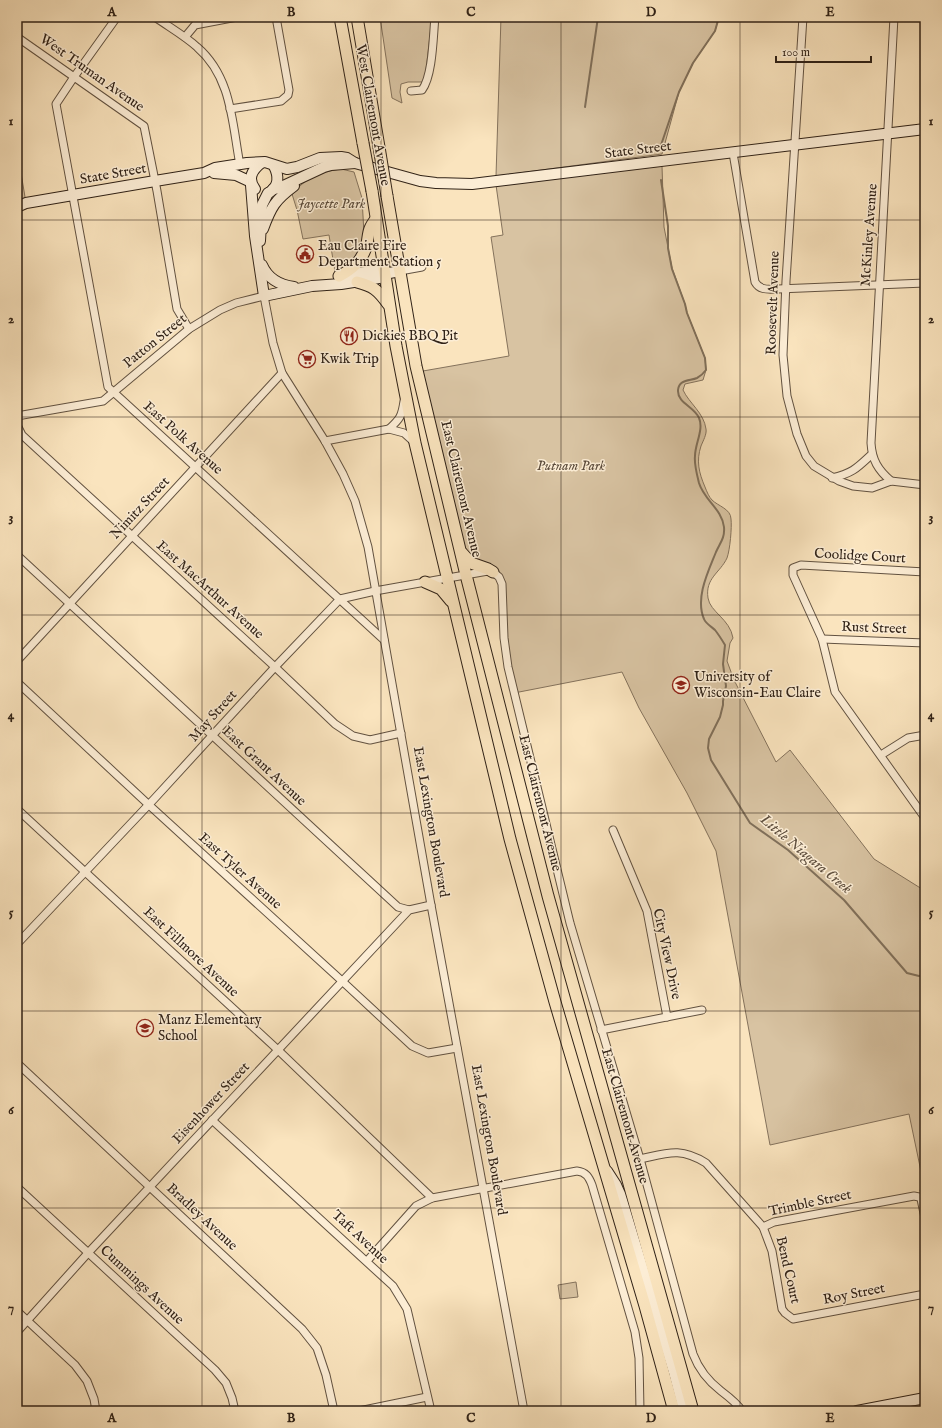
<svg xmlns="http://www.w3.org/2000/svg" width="942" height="1428" font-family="'IM FELL English',serif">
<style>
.green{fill:#d8c3a2;stroke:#84725c}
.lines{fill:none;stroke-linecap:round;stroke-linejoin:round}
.stream{stroke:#806f59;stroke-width:2}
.street-casing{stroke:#625241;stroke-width:9}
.secondary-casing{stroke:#302217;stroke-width:12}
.primary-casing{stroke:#302217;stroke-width:13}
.street{stroke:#fcedd5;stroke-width:7}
.secondary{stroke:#fcedd5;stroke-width:10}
.primary{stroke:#fae4be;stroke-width:11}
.primary-bridge-casing{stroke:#302217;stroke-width:13;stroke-linecap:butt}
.primary-bridge{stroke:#fae4be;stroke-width:11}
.grid{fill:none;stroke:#302217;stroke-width:1;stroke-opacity:0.55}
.labels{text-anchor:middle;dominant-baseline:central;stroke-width:3;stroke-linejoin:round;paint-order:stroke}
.street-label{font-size:14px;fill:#302217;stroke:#fcedd5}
.park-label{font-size:14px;font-style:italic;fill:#5a4a3a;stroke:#fcedd5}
.poi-label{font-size:14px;fill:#302217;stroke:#fcedd5;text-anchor:start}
.water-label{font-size:15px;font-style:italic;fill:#5f4f3e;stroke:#fcedd5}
.neatline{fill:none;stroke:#302217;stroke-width:1.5}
.grid-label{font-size:13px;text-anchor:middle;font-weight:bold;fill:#302217}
</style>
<rect width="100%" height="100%" fill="#fae4be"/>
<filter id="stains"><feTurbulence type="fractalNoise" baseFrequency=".005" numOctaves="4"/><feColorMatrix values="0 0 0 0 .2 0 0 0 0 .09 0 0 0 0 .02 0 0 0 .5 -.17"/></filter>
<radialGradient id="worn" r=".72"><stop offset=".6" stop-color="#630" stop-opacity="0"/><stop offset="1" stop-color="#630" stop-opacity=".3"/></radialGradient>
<g class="green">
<path d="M380 17H432L425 79 423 82H408L401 84 400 92 402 103 392 98Z"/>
<path d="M501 17H719L715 31 693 63 679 92 662 154 496 176Z"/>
<path d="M17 149 26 203 17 207Z"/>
<path d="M662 166 664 227 672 268 685 304 687 313 705 358 706 370 703 380 685 384 683 390C689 403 704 413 706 429 707 434 703 441 701 446 696 461 699 473 705 487 707 492 709 497 712 500 718 506 731 509 731 519 732 527 730 550 727 558 720 573 705 578 708 598 710 612 730 619 733 638L730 643 727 661 734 680 776 762 790 750 874 859 922 889 925 893V1196L920 1191 923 1181 909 1114 770 1145 716 851 687 793 639 708 622 672 514 693 501 580 460 551 423 371 509 356 491 237 503 235 496 185Z"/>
<path d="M341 169 354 172 362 198 364 234 363 247 347 267 335 272 329 235 303 239 297 210 292 194C296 191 298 188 301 185 312 175 327 171 341 169Z"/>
<path d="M576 1282 578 1297 560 1299 558 1285Z"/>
</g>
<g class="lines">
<g class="stream">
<path d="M585 107 598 17"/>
<path d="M659 151 679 92 693 63 715 31 719 17"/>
<path d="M661 180 668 226V248L672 269 685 304 687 313 705 358 706 370C703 374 701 376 697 378 690 381 679 379 678 390 677 403 695 407 699 418 704 429 695 444 695 456 694 464 697 475 699 483 704 500 722 509 724 527 725 538 720 543 716 552 708 572 695 598 704 619 706 624 712 627 715 630 719 635 722 640 725 645L723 664 726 686 723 701V705L720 717 709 739 708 748 711 760 750 823 788 850 844 900 907 973 919 976 925 975"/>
</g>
<g class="street-casing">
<g id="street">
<path d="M117 17 74 77 56 104 108 387 384 640"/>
<path d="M155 17C169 27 185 36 197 47 232 77 232 123 240 165"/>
<path d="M803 17 786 281 783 355 787 396 797 434 806 456 814 466 839 481 853 486 872 488 891 481 925 485"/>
<path d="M17 37 144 126 157 191 177 309 189 329"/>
<path d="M185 37 195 25 237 17"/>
<path d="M411 91 422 90C433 75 433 36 435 17"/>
<path d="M230 109 281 101 288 95 289 90 276 17"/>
<path d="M733 153 755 282C760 291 769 289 778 289L925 283"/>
<path d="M400 271 422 267"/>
<path d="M17 416 103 401 189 329 220 310 236 303 264 296 273 343 282 373 325 441 343 474 355 501 368 547 431 905 524 1411"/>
<path d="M17 425 22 435 275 667 335 724 353 736 370 740 401 733"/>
<path d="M389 429C400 419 402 416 404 401"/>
<path d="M325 441 389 429 404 433 415 443"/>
<path d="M832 478C853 473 857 468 872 454"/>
<path d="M891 481C878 470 872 460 871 443L894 17"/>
<path d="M17 555 398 907 409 910"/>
<path d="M925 572 801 565 793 568V575L822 639 835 692 925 818"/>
<path d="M822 639 925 643"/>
<path d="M17 661 282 373"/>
<path d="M17 682 149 805 342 981 412 1046 428 1053 457 1048"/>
<path d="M881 755 908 738 925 735"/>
<path d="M17 809 278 1050 432 1198"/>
<path d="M613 830 647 911 667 1017"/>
<path d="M17 944 155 798 275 667 340 599 375 591 448 578 488 571 493 572 499 577 502 584 504 638 508 667 570 923 640 1159 693 1354C699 1370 708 1381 721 1391 729 1397 737 1403 742 1411"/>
<path d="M601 1030 702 1010"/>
<path d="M17 1063 302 1329 317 1348 326 1375 334 1411"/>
<path d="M212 1120 393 1286 407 1309 431 1411"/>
<path d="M640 1159C668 1153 680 1147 706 1163L763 1227 774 1222 914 1196 919 1197 921 1199 925 1218"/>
<path d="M17 1187 215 1370 226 1383 232 1398 235 1411"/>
<path d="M763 1227 772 1251 782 1309 785 1313 793 1319 925 1294"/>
<path d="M367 1261 416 1206 432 1198 577 1171C586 1172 589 1177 592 1185L635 1332 639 1358 640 1411"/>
<path d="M17 1311 75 1365 87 1381 94 1399 96 1411"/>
<path d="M17 1332 88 1253 409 910 431 905"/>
<path d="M359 1411 427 1397"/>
</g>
</g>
<g class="secondary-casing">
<g id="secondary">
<path d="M214 173 236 175 251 182"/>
<path d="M251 185 255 236 264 296 312 286 341 284 379 278 384 274 400 271"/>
<path d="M255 189C247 179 252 170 261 163"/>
<path d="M273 189 279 188 324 167 331 165 355 163"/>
<path d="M270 192C279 186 279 176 274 166"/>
<path d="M17 207 26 203 155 181 204 173 215 168 247 163 265 162 287 169 297 167 320 158 341 157 347 158 355 163 420 181 436 183 472 184 925 129"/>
<path d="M263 229C271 207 275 200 294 186"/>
<path d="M260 241 262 205 268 193"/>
<path d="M262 265C268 279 279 285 294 287"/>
<path d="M340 276 378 270 384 274"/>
<path d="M607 1171 616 1185 620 1194 674 1372 684 1411"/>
<path d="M857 1411 925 1398"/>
</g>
</g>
<g class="primary-casing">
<g id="primary">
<path d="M340 17 363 143"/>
<path d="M357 17 379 147"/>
<path d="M372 191 396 346 415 443 510 839 555 1002 645 1306 674 1411"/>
<path d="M387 196 416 366 466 575 548 896 693 1411"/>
<path d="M339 276C353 269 363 260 367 244 369 232 368 229 376 219"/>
<path d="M357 282C373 286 378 290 388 304"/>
<path d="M462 553 471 563 488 569 493 572"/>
<path d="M425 582 441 589 451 601"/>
</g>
</g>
<use href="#street" class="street"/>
<use href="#secondary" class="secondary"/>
<use href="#primary" class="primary"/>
<g class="primary-bridge-casing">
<g id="primary-bridge">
<path d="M363 143 372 191"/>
<path d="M379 147 387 196"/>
</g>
</g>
<use href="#primary-bridge" class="primary-bridge"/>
</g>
<path class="grid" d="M202 17V1411M381 17V1411M561 17V1411M740 17V1411M17 220H925M17 417H925M17 615H925M17 813H925M17 1011H925M17 1208H925"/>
<defs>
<g id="civic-ring" transform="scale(0.9)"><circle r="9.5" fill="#fcedd5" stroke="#8f2418" stroke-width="1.5"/><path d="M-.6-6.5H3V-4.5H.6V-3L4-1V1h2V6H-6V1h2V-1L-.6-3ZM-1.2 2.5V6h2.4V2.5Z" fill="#8f2418"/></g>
<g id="restaurant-ring" transform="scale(0.9)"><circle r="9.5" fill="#fcedd5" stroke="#8f2418" stroke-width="1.5"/><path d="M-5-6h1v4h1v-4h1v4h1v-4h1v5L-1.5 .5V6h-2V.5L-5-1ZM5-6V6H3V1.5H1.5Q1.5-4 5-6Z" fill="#8f2418"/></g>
<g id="supermarket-ring" transform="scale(0.9)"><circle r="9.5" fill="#fcedd5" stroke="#8f2418" stroke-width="1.5"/><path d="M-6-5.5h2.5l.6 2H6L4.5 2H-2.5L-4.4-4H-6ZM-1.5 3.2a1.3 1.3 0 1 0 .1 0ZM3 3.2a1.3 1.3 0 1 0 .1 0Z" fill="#8f2418"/></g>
<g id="university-ring" transform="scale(0.9)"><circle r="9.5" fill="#fcedd5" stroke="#8f2418" stroke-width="1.5"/><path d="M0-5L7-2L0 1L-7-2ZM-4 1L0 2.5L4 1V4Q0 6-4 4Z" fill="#8f2418"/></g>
<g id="school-ring" transform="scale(0.9)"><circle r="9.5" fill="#fcedd5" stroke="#8f2418" stroke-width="1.5"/><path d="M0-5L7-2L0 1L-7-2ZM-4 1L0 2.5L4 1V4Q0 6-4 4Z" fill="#8f2418"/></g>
</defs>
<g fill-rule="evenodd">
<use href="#civic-ring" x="305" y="254"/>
<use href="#restaurant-ring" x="349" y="336"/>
<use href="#supermarket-ring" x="307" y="359"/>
<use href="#university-ring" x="681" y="685"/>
<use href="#school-ring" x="145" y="1028"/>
</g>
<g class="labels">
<g class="street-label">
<text transform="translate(92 73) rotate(35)">West Truman Avenue</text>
<text transform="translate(373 115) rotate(80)">West Clairemont Avenue</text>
<text transform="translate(638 150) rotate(-7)">State Street</text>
<text transform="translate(113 174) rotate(-10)">State Street</text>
<text transform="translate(869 235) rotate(-86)">McKinley Avenue</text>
<text transform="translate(773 303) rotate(-88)">Roosevelt Avenue</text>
<text transform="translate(155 341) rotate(-39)">Patton Street</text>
<text transform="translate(183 438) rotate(42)">East Polk Avenue</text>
<text transform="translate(461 489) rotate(77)">East Clairemont Avenue</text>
<text transform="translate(140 508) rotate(-47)">Nimitz Street</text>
<text transform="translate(860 556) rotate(3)">Coolidge Court</text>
<text transform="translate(210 590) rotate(42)">East MacArthur Avenue</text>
<text transform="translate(874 628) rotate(2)">Rust Street</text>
<text transform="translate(213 716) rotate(-48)">May Street</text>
<text transform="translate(264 766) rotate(43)">East Grant Avenue</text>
<text transform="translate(540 803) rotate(76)">East Clairemont Avenue</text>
<text transform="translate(431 822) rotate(80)">East Lexington Boulevard</text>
<text transform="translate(240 871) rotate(42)">East Tyler Avenue</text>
<text transform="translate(191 952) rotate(43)">East Fillmore Avenue</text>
<text transform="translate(667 954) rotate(78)">City View Drive</text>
<text transform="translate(211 1103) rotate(-47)">Eisenhower Street</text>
<text transform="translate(625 1116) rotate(74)">East Clairemont Avenue</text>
<text transform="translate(489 1140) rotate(80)">East Lexington Boulevard</text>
<text transform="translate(810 1203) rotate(-12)">Trimble Street</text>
<text transform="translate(202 1217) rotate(43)">Bradley Avenue</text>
<text transform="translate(360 1237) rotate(43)">Taft Avenue</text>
<text transform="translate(788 1270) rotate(77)">Bend Court</text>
<text transform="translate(142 1285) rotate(43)">Cummings Avenue</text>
<text transform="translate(854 1294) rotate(-11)">Roy Street</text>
</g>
<g class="park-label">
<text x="331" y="204">Jaycette Park</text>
<text x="571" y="466">Putnam Park</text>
</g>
<g class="poi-label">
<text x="318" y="246">Eau Claire Fire<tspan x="318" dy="16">Department Station 5</tspan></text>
<text x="362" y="336">Dickies BBQ Pit</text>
<text x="320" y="359">Kwik Trip</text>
<text x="694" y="677">University of<tspan x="694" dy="16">Wisconsin-Eau Claire</tspan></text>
<text x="158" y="1020">Manz Elementary<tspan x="158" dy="16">School</tspan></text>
</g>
<g class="water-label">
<text transform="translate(806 854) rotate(40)">Little Niagara Creek</text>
</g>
</g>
<rect width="942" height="1428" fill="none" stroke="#fae4be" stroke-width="44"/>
<path d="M776 56v6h95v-6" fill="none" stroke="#302217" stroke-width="2"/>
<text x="782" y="56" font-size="12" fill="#302217" stroke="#fcedd5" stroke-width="3" paint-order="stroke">100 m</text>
<rect x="22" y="22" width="898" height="1384" class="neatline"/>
<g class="grid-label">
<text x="112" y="16">A</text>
<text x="291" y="16">B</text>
<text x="471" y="16">C</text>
<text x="651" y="16">D</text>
<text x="830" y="16">E</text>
<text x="11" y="125">1</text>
<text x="931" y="125">1</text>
<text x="11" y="323">2</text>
<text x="931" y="323">2</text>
<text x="11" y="521">3</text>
<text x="931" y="521">3</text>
<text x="11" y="719">4</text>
<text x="931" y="719">4</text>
<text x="11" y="916">5</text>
<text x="931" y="916">5</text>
<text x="11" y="1114">6</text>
<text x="931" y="1114">6</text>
<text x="11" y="1312">7</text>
<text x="931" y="1312">7</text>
<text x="112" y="1422">A</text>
<text x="291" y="1422">B</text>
<text x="471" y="1422">C</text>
<text x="651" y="1422">D</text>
<text x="830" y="1422">E</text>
</g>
<rect width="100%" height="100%" filter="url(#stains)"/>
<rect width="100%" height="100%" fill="url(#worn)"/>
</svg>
